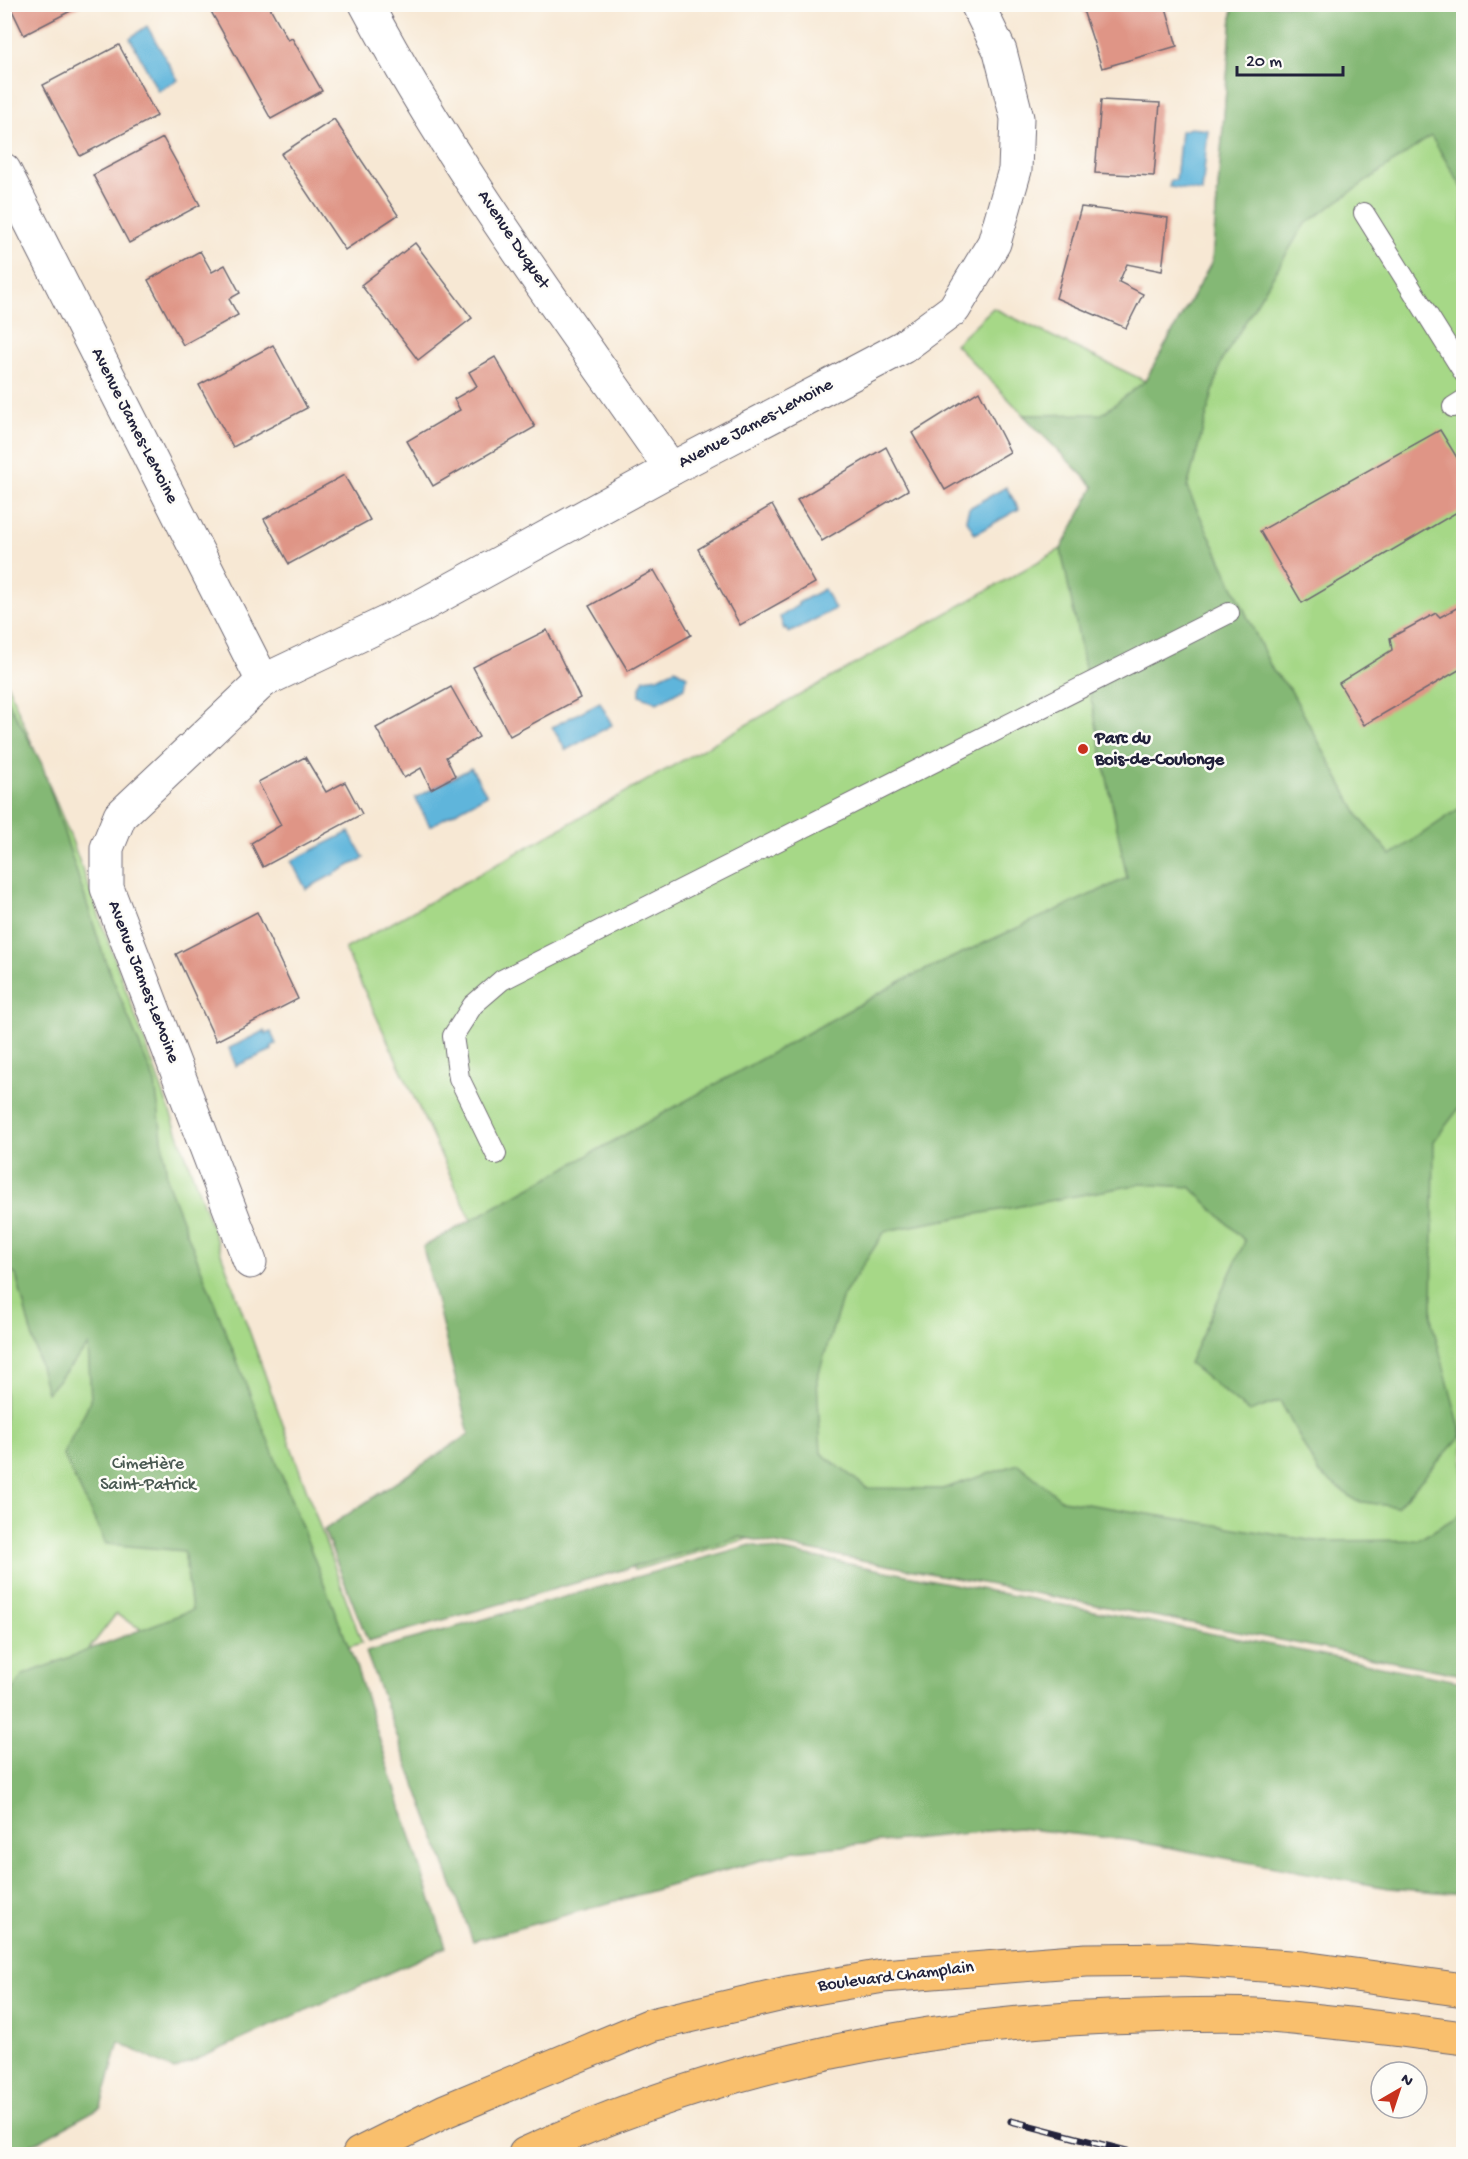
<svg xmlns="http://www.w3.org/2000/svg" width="1468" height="2159" font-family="'Gochi Hand',sans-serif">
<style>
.green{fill:#a6d887;stroke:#647d61;stroke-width:1.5}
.forest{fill:#84b874;stroke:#536d58;stroke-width:1.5}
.water{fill:#5fb5db;stroke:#406c8b;stroke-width:1.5}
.building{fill:#df9586}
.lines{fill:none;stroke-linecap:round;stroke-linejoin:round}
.service-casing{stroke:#6d6771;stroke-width:22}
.minor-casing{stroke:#6d6771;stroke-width:35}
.primary-casing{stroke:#6d6771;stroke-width:35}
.service{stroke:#fff;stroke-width:20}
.minor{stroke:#fff;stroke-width:33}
.primary{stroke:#f9bf6d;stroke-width:33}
.rail-casing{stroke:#22223b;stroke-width:7}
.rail{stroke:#fdfcf7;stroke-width:4.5;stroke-dasharray:14;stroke-linecap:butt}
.poi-dot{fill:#c8321e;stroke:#fdfcf7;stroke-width:2}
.labels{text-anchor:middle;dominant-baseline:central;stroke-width:5;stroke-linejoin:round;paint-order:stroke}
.street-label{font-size:18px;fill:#22223b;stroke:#fdfcf7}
.poi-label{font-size:18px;font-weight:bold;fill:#22223b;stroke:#fdfcf7;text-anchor:start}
.park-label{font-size:18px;fill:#4a5952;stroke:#fdfcf7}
</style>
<rect width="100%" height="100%" fill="#fdfcf7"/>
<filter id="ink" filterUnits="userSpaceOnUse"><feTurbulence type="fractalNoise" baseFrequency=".0167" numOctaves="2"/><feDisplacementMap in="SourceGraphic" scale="12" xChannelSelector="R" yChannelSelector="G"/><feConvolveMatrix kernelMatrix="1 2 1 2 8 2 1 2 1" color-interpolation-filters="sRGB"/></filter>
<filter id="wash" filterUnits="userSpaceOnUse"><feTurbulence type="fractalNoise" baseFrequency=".008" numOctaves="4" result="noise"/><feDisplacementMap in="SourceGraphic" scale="24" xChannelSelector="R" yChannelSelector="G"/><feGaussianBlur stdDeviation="1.35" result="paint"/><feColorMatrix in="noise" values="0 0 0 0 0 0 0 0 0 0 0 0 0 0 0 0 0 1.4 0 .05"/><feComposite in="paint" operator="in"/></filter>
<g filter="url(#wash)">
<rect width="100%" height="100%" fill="#f7e8d4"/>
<g class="green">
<path d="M1233 5H1463V1673L754 1537 634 1570 345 949 1061 549 1094 487 955 344 993 308 1145 381 1212 262Z"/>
<path d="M4 676 71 838 362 1643 229 1682 116 1614 5 1758Z"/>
</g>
<g class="forest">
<path d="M1233 5H1463V189L1431 136 1304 225 1221 362 1187 488 1273 671 1290 689 1360 818 1391 855 1463 806V1103L1434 1141 1432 1323 1462 1435 1397 1507 1356 1501 1318 1472 1280 1401 1249 1412 1189 1363 1245 1241 1190 1187 1141 1184 885 1231 843 1296 817 1379 821 1453 867 1488 942 1489 1018 1464 1062 1500 1315 1541 1418 1540 1463 1513V1675L740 1537 368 1641 324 1530 469 1434 423 1247 903 980 1127 878 1061 549 1094 487 1023 415 1102 414 1145 381 1212 262Z"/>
<path d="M5 696 42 764 105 960 155 1083 168 1184 355 1663 446 1947 174 2070 119 2042 101 2107 15 2154H4L5 1700 23 1675 192 1610 184 1551 106 1544 63 1454 91 1400 88 1346 47 1393 16 1275 5 1267Z"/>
<path d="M751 1545 1463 1682V1894L1388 1888 1128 1840 1018 1828 794 1851 473 1941 366 1652Z"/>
</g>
<g class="water">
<path d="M147 26 178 80 158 91 130 38Z"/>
<path d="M1191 128 1208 130 1202 192 1169 187 1171 180H1176L1181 131Z"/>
<path d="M1006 487 1019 509 975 534 966 519 969 508Z"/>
<path d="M824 589 835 609 789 633 786 628 784 629 780 617 798 605V603Z"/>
<path d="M675 669 687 676 684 688 657 703 640 695V687L644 679 658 677Z"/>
<path d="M600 702 612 725 566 750 552 727Z"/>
<path d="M471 768 487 795 430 826 415 798Z"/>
<path d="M349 832 364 858 306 889 291 861Z"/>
<path d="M264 1031 266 1034 271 1032 276 1044 271 1047 272 1050 236 1066 229 1048Z"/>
</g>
<g id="blocks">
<g class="building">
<path d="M9 4H84L24 35Z"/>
<path d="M212 4H268L288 40 292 38 322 91 271 119 208 6Z"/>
<path d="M1081 4H1165L1177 46 1102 68Z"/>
<path d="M119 45 157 116 80 156 43 85Z"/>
<path d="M1101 100 1160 103 1154 176 1095 173Z"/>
<path d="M334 119 398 215 345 250 281 154Z"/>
<path d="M163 138 200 205 129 243 93 175Z"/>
<path d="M1081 207 1168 218 1162 271 1127 264 1119 282 1143 294 1126 328 1056 298Z"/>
<path d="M415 243 472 318 418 360 361 285Z"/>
<path d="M200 251 212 272 225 265 240 293 229 299 238 315 183 345 148 280Z"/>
<path d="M273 345 307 408 233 447 199 385Z"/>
<path d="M495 357 535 427 433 486 407 441 460 410 454 399 477 386 469 372Z"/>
<path d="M979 391 1010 452 945 490 912 433Z"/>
<path d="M1440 430 1464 469V508L1302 603 1260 531Z"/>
<path d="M886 447 908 490 822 541 797 500Z"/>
<path d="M344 475 370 520 289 564 264 519Z"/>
<path d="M772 505 815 583 740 625 698 549Z"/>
<path d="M654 570 691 635 628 671 589 606Z"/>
<path d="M1464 604V667L1364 725 1339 683 1392 650 1390 638 1436 613 1440 617Z"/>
<path d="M547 630 580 698 510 736 473 667Z"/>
<path d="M451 687 479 737 446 757 455 776 431 789 421 768 404 778 376 728Z"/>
<path d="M305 757 326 792 345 782 362 814 263 867 251 843 281 825 258 782Z"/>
<path d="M257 912 298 999 216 1041 176 954Z"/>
</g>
</g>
</g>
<g filter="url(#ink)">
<use href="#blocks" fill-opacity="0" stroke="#6d6771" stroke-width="1.5"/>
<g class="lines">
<g class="service-casing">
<g id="service">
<path d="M1364 213 1464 373"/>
<path d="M1453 407 1464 400"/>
<path d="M496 1154 459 1078 453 1036 473 1005 502 980 1229 613"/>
</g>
</g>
<g class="minor-casing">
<g id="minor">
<path d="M366 4C453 168 565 317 671 469"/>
<path d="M4 170 263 681"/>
<path d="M250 1262 107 888V848L120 816 263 681 421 606 671 469 835 383 903 347 954 309 994 243 1015 170 1017 118 1000 51 977 4"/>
</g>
</g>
<g class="primary-casing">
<g id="primary">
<path d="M359 2154 445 2111 651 2025 787 1993 883 1976 1086 1960 1182 1959 1303 1968 1464 1990"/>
<path d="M525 2154C718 2065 930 2020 1142 2016 1180 2015 1219 2013 1257 2015 1326 2020 1395 2029 1464 2038"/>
</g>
</g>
<use href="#service" class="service"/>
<use href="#minor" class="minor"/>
<use href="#primary" class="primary"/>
<g class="rail-casing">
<path id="rail" d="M1011 2121 1138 2154"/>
</g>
<use href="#rail" class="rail"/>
</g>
</g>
<circle class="poi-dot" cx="1083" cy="749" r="6"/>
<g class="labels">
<g class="street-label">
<text transform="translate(513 240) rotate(56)">Avenue Duquet</text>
<text transform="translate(756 424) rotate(-28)">Avenue James-LeMoine</text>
<text transform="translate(134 426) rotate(63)">Avenue James-LeMoine</text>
<text transform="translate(143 982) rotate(69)">Avenue James-LeMoine</text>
<text transform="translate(896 1977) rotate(-7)">Boulevard Champlain</text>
</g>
<g class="poi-label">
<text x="1095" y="739">Parc du<tspan x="1095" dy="21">Bois-de-Coulonge</tspan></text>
</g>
<g class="park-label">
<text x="148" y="1464">Cimetière<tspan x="148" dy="21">Saint-Patrick</tspan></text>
</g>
</g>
<rect width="1468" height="2159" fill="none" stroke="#fdfcf7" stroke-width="24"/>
<g transform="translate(1399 2090) rotate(39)"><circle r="28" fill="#fdfcf7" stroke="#a5a5ac" stroke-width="1.5"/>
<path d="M0-4.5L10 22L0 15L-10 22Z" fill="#c8321e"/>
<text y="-9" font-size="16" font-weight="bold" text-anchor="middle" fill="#22223b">N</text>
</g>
<path d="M1237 66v9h106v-9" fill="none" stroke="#22223b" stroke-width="3"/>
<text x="1246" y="66" font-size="18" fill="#22223b" stroke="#fdfcf7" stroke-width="4.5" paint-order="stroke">20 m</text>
</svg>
